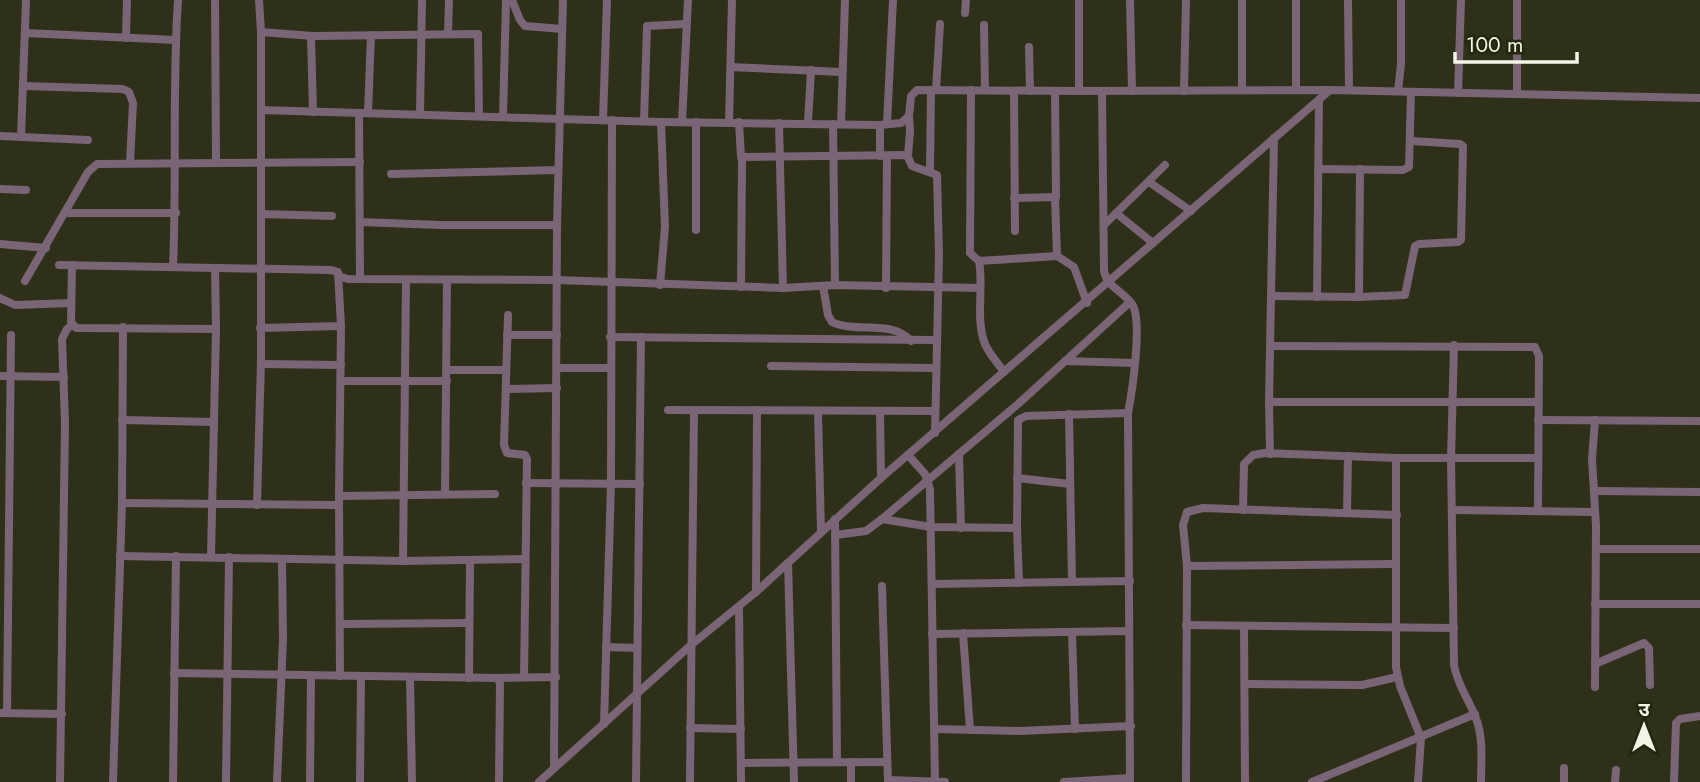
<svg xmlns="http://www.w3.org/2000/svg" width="1700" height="782" font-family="Jost,'Noto Sans Devanagari',sans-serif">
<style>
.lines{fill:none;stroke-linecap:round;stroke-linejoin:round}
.minor{stroke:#796576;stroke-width:8}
</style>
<rect width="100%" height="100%" fill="#2e301a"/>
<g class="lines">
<g class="minor">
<path d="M215 0 216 161"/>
<path d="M512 0 520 20 525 26 562 29"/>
<path d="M1130 0 1132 91"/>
<path d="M1242 0V90"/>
<path d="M1348 0 1349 90"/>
<path d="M1517 0V94"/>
<path d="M965 13 966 0"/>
<path d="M984 25 985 90"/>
<path d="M261 32 313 36 478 34 479 116"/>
<path d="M26 33 176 40"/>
<path d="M448 34 449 0"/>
<path d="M311 36 313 112"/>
<path d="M126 38 127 0"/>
<path d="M1029 47 1030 91"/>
<path d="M731 67 842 72"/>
<path d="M23 86 123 89 129 92 133 103 130 162"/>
<path d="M936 90 940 24"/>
<path d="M971 90 970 253 979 261C984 287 975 319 985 344 989 354 998 363 1004 372"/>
<path d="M1296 90V0"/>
<path d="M1014 91 1015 231"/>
<path d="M1077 91 1330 90 1700 98"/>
<path d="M1102 91 1104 271C1107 287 1123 291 1132 304 1143 320 1132 393 1128 413L1130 782"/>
<path d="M1184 91 1186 0"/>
<path d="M1398 91 1401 64V0"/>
<path d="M1458 93 1461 0"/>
<path d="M261 110 661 122 880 125 901 123 909 116 911 96 917 90 1077 91 1079 87V0"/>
<path d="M359 113 360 279"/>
<path d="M368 113 371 35"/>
<path d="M420 114 422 0"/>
<path d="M503 117 506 0"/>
<path d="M603 120 607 0"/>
<path d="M644 121 647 26 686 24"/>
<path d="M682 122 688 0"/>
<path d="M729 122 732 0"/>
<path d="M739 122 741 157"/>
<path d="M779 123 783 288"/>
<path d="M808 123 811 70"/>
<path d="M833 124 835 285"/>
<path d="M841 124 845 0"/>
<path d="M887 124 893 0"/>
<path d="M0 136 88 140"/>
<path d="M21 137 26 0"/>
<path d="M880 156V125"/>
<path d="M908 156 910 131 909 116"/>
<path d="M1318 169 1403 170 1409 167 1411 92"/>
<path d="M930 171 931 90"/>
<path d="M391 174 558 170"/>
<path d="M1149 182 1191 211"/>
<path d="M0 189 26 190"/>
<path d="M1055 197 1057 256 1074 267 1087 303"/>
<path d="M1014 198 1056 197 1055 91"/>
<path d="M65 213H176"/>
<path d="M1116 213 1153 243"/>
<path d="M261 214 332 216"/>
<path d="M360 222 440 225H557"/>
<path d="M1104 225 1165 165"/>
<path d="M696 230V122"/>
<path d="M0 244 46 248"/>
<path d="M979 261 1057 256"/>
<path d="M59 265 330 270 335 271 341 277 348 279 557 280 783 288 835 285 979 288"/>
<path d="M72 265 71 322 76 328 216 329"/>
<path d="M173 266C177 177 172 88 178 0"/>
<path d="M338 272 341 326 339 496 340 676"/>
<path d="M25 281 88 172 97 164 360 162"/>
<path d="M660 285 665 227 661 122"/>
<path d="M823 286 828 315 832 322C857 334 892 319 911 341"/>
<path d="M741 287 742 157 907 155 912 166 937 175 939 255 935 433"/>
<path d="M886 288 887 156"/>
<path d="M1271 296 1359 297 1405 295 1415 246 1419 244 1458 242 1461 240 1463 146 1460 144 1412 141"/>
<path d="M1317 297 1319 100"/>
<path d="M1359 297 1360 169"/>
<path d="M0 298 15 305 71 303"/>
<path d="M508 315 504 445 507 453 525 455 527 459 524 677"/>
<path d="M260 328 341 326"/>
<path d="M507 335H557"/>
<path d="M610 337 935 340"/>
<path d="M1454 345 1451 459 1454 665C1457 684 1468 698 1475 716 1484 737 1481 760 1481 782"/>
<path d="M1271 346 1535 347 1539 356 1538 510"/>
<path d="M1065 361 1135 363"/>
<path d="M261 364 341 365"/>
<path d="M771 366 935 368"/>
<path d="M557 368H610"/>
<path d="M447 370H506"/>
<path d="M0 376 64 377"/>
<path d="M341 381H447"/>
<path d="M506 389 557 388"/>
<path d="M1269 402H1538"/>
<path d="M668 410 935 411"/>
<path d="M880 411 881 478"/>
<path d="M818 412 821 531"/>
<path d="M1069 414 1072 582"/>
<path d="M122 420 214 422"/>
<path d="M1538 420 1700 421"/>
<path d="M1595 420 1592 459 1596 526 1595 687"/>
<path d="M959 454 961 528"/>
<path d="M1270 454 1269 402 1274 138"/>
<path d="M908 455 925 474 930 489 935 782"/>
<path d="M1396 458V667L1400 686 1421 738 1418 782"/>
<path d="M1017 478 1070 484"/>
<path d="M526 483 640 484"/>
<path d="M1594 491 1700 492"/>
<path d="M445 493 447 280"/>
<path d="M339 496 495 494"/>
<path d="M122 503 339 505"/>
<path d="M257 505 261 360V32L259 0"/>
<path d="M1243 510 1244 464 1253 455 1265 453 1396 458H1538"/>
<path d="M1452 510 1595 512"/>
<path d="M1347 513 1348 456"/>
<path d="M835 519 837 762"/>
<path d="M882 519 931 527 1017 528"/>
<path d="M835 535 866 531 882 519 1018 404 1130 302"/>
<path d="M1596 549H1700"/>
<path d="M120 556 403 561 525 559"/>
<path d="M211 557 216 329 215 268"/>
<path d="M403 561 406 280"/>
<path d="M788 563 794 782"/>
<path d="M1187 566 1394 564"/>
<path d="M1019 583 1017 528 1018 420 1026 416 1128 413"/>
<path d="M932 584 1130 581"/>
<path d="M882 586 888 782"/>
<path d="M756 592 757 410"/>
<path d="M1595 604H1700"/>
<path d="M739 607 741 782"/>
<path d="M340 624 469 623"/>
<path d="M1186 625 1454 628"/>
<path d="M1244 626 1245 782"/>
<path d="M1072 632 1075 729"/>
<path d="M963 633 970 730"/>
<path d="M932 634 1129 631"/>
<path d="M606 647 637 648"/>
<path d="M1595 664 1644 643 1649 648 1650 685"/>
<path d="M174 673 498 678 500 684 499 782"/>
<path d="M410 678 412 782"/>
<path d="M469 678 470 560"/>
<path d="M498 678 556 677"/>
<path d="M1246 684 1362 685 1397 677"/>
<path d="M7 712 11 335"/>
<path d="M0 713 62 714"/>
<path d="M604 724 611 483 612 120"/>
<path d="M690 728 741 729"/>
<path d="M936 729 1020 731 1131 726"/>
<path d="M851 762V782"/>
<path d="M741 763 887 762"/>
<path d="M554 768 557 225 563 0"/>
<path d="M1564 768V782"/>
<path d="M888 780 945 782"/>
<path d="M60 782 65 422 62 339 67 329 72 325"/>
<path d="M113 782 122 503 123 327"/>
<path d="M173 782 176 556"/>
<path d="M226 782 229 557"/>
<path d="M277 782 283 639 282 559"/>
<path d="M310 782 311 676"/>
<path d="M360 782 361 676"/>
<path d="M539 782 691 645 756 592 881 478 1330 90"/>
<path d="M636 782 641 337"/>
<path d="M690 782 694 410"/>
<path d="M1064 782 1130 778"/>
<path d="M1186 782 1187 566 1183 525 1187 512 1203 508 1397 515"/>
<path d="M1312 782 1475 714"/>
<path d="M1615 782 1616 770"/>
<path d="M1674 782 1676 723 1680 719 1700 716"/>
</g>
</g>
<g transform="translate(1644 726)" stroke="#252610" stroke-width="5" paint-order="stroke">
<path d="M0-5L12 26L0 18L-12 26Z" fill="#f2f4e6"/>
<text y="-10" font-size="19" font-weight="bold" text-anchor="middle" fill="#f2f4e6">उ</text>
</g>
<path d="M1455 52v10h122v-10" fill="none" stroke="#f2f4e6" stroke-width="3.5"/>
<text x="1466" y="52" font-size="21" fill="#f2f4e6" stroke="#252610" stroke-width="5" paint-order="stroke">100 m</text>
</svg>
